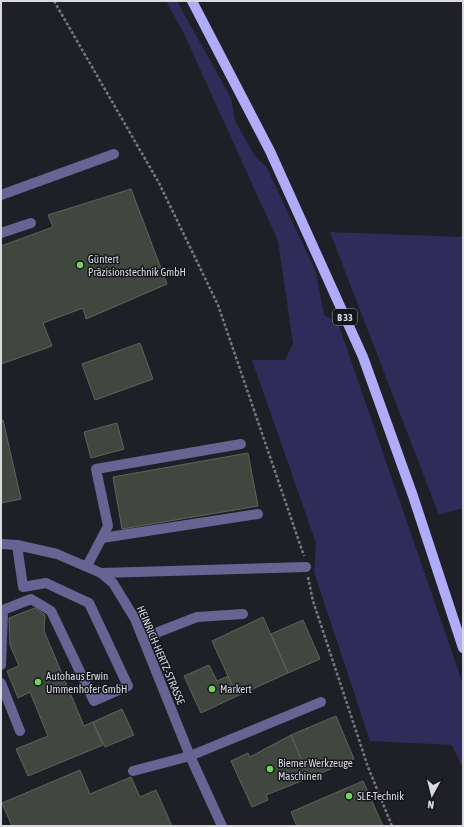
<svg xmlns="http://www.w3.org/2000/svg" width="464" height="827" font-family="'Asap Condensed',sans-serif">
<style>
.green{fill:#302b58}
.building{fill:#40473f;stroke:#5e655c}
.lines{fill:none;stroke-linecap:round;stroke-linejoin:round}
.path{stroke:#77777e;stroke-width:2.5;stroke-dasharray:3 2;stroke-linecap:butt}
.minor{stroke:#676493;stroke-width:10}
.major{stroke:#b1acf9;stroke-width:10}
.poi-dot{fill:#74d25c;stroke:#16161e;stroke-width:1.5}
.labels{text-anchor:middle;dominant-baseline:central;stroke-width:3;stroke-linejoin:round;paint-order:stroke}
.shield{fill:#16161e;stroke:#9e9ea4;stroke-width:1}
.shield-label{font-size:10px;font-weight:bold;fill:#d9d9de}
.poi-label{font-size:11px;fill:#d9d9de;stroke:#16161e;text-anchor:start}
.street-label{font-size:11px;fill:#d9d9de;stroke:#16161e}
</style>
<rect width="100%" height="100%" fill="#1f1f27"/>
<g class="green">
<path d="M166 1H177L231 98 235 121 256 158 266 166 316 272 324 315 338 323 463 684V769L452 745 370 741 314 572 316 543 252 360H285L293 343 278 241 184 34Z"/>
<path d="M330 232 463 237V508L439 515Z"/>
</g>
<g class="building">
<path d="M131 189 167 284 86 319 83 308 43 323 52 346 1 364V246L53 227 48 215Z"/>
<path d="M140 343 153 379 95 400 82 364Z"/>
<path d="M3 420 21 499 1 503V421Z"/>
<path d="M117 423 124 449 91 458 84 432Z"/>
<path d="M248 453 258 506 122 529 113 477Z"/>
<path d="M35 608 45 615 44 631 84 726 93 722 103 745 28 776 16 749 48 736 30 692 18 698 7 671 19 666 10 645 9 618Z"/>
<path d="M263 617 288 673 237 696 212 641Z"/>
<path d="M303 620 320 659 288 673 271 634Z"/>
<path d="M209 665 217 681 228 676 237 696 201 713 184 676Z"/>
<path d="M122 709 134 735 105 747 93 722Z"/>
<path d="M336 716 354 759 309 778 291 735Z"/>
<path d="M291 735 309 778 266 795 268 800 252 807 231 761 248 753 250 757Z"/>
<path d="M80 770 90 794 131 777 140 797 156 790 172 826H12L2 803Z"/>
<path d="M363 781 383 826H297L291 812Z"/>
</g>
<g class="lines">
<g class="path">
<path d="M54 1 159 183 218 305 304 556"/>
<path d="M308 577 313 601 368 767 392 826"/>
</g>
<g class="minor">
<path d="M1 195 114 154"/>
<path d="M1 233 31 223"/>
<path d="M102 538 258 514"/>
<path d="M1 544 17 545 57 554 101 573 113 583 135 619 190 756 222 826"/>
<path d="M87 566 108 526 96 469 241 444"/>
<path d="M101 573 306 567"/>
<path d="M143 638 197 617 243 614"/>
<path d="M1 665 3 610 31 599 51 611 94 701 128 686 89 603 46 583 23 587 17 545"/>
<path d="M1 683 20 731"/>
<path d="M133 771 190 756 321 702"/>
</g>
<path class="major" d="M192 1 270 151 363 357 413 496 463 648"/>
</g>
<g class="poi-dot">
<circle cx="80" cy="265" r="4"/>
<circle cx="38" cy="682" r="4"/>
<circle cx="212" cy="689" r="4"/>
<circle cx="270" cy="769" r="4"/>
<circle cx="349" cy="796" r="4"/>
</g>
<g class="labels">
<rect class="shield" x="333" y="309" width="24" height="16" rx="3"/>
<g class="shield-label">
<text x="345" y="317">B 33</text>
</g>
<g class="poi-label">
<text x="88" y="259">Güntert<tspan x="88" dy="13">Präzisionstechnik GmbH</tspan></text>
<text x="46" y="676">Autohaus Erwin<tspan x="46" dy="13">Ummenhofer GmbH</tspan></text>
<text x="220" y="689">Markert</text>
<text x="278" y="763">Biemer Werkzeuge<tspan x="278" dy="13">Maschinen</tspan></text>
<text x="357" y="796">SLE-Technik</text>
</g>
<g class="street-label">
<text transform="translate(161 655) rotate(67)">HEINRICH-HERTZ-STRASSE</text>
</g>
</g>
<rect width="464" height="827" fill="none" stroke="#d9d9de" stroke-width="4"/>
<g transform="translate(432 795) rotate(187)" stroke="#16161e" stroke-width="3" paint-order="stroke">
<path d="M0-3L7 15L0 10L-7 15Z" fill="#d9d9de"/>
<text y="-6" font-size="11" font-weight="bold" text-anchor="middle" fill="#d9d9de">N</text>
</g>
</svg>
